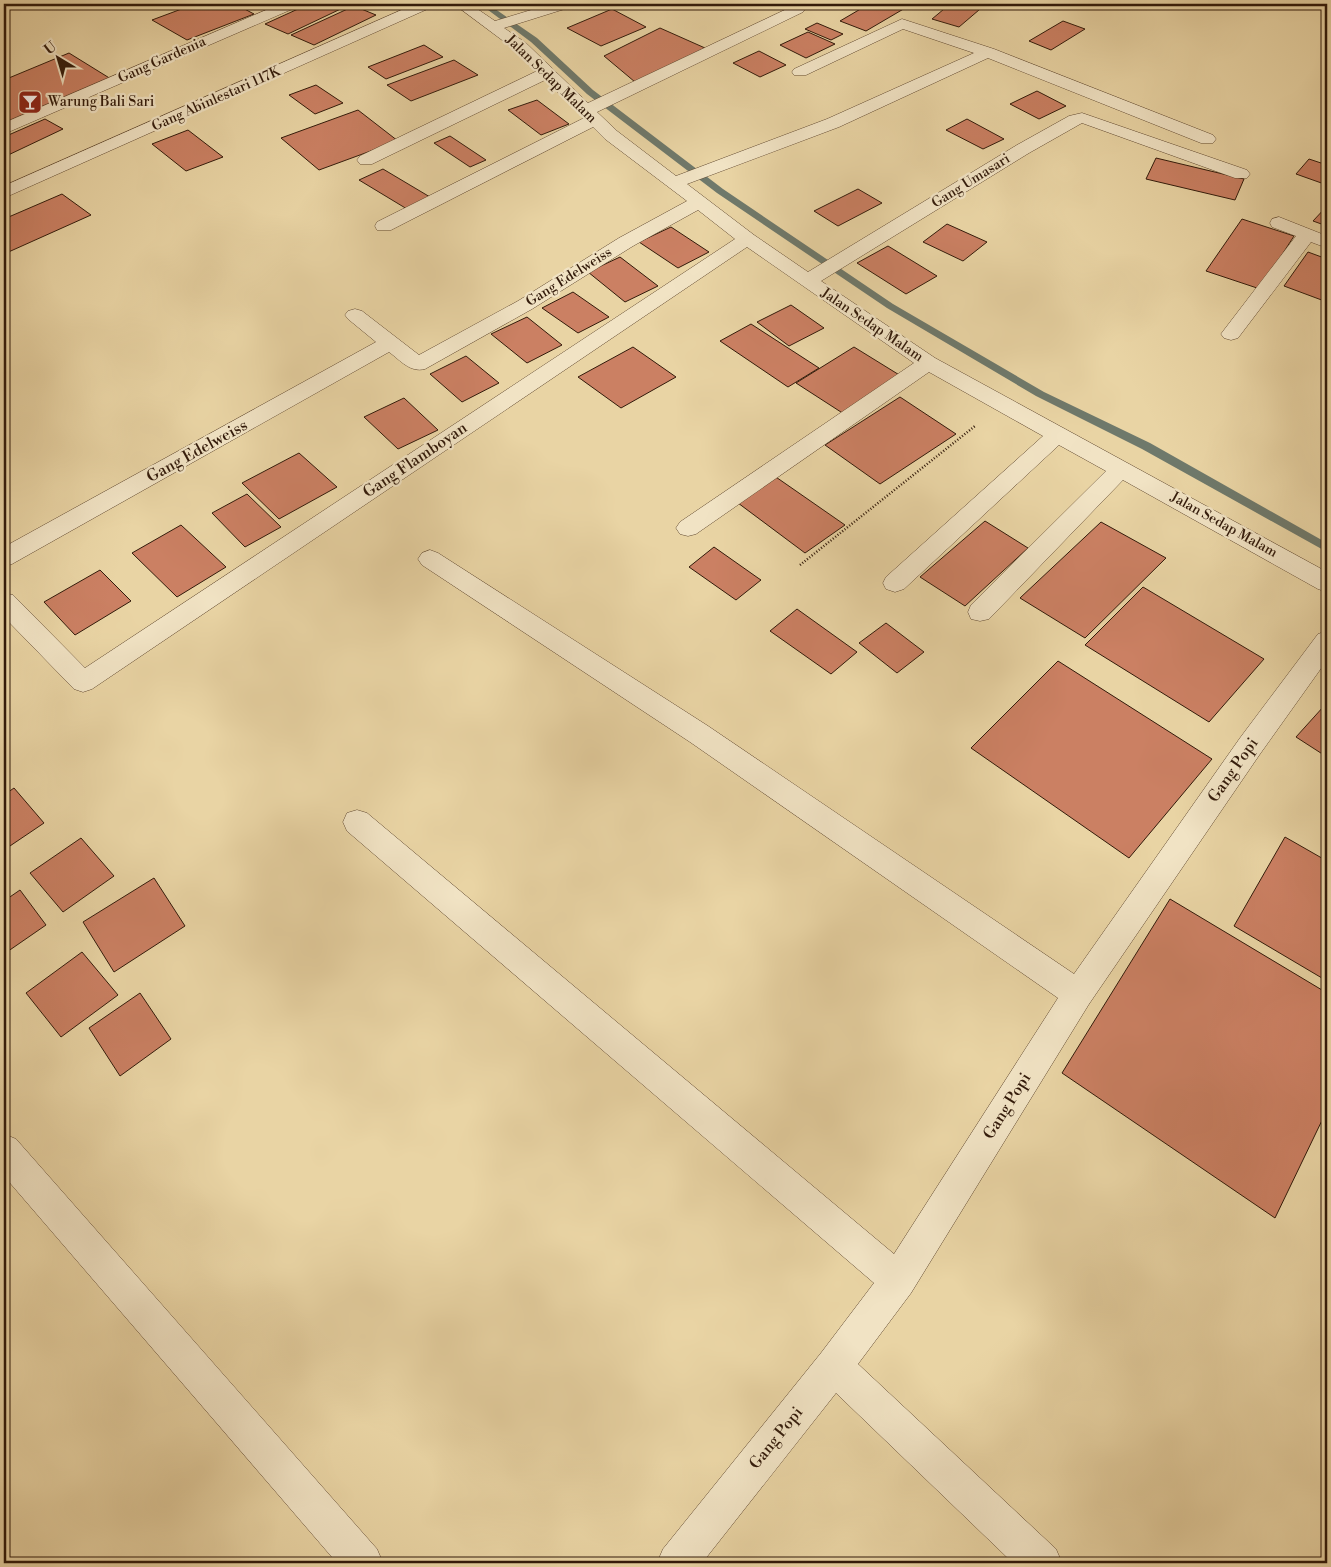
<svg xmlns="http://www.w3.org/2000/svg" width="1331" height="1567" font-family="'Libre Bodoni',serif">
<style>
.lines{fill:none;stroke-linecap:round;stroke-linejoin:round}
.stream{fill:#6f796b;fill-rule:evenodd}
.building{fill:#cb8063;stroke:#321a0a}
.minor-casing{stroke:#604830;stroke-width:1}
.path{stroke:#321a0a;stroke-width:2.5;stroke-dasharray:1 2;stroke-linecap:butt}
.minor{fill:#f1e3c4;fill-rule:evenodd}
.labels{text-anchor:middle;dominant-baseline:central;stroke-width:4.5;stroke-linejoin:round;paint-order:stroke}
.far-street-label{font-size:14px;fill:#321a0a;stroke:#f1e3c4}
.far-poi-label{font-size:14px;fill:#321a0a;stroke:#f1e3c4;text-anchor:start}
.street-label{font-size:16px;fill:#321a0a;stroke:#f1e3c4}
</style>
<rect width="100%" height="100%" fill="#e9d4a4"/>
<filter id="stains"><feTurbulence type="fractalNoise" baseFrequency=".004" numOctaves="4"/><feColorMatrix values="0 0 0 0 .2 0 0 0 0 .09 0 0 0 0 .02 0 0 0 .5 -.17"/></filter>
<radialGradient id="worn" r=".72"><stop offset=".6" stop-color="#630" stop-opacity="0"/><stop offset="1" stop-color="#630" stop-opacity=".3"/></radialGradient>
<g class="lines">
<path class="stream" d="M480 4H488L537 38 593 90 723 189 893 304 1044 392 1150 443 1327 543V552L1142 449 1036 396 887 308 717 193 587 94 531 42Z"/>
</g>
<g class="building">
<path d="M195 4H235L254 14 187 40 152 20Z"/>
<path d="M309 4 349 5 288 34 265 24Z"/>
<path d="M869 4H912L866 31 840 21Z"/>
<path d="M950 4H986L959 27 932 19Z"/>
<path d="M354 6 376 15 314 45 291 35Z"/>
<path d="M612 9 646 27 601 46 567 28Z"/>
<path d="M1063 21 1085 29 1051 50 1029 41Z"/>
<path d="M817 23 843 34 831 40 805 29Z"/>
<path d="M660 28 705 48 635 82 604 56Z"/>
<path d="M808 32 835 44 806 58 780 45Z"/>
<path d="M424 45 443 57 386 79 368 67Z"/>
<path d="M759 51 786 65 760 77 733 63Z"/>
<path d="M69 53 111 79 4 124V80Z"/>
<path d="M454 60 478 75 411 101 387 85Z"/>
<path d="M316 85 343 103 315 114 289 95Z"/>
<path d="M1037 91 1066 106 1039 119 1010 104Z"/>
<path d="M537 100 569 124 541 135 508 110Z"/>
<path d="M358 110 398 141 319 170 281 138Z"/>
<path d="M45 119 63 129 4 157V137Z"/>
<path d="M967 119 1004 139 983 149 946 130Z"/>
<path d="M188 130 223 157 186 171 152 144Z"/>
<path d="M450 136 486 160 470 167 434 143Z"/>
<path d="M1156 158 1244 179 1235 200 1146 179Z"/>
<path d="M1309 159 1327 165V185L1296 174Z"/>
<path d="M383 169 430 197 407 209 359 180Z"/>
<path d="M858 189 882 203 838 226 814 211Z"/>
<path d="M62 194 91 215 4 254V219Z"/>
<path d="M1327 206V226L1313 221Z"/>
<path d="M1242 219 1294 236 1260 289 1206 271Z"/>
<path d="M947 224 987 242 963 261 923 242Z"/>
<path d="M671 227 709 252 678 268 639 242Z"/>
<path d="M888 246 937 276 906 294 857 263Z"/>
<path d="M1308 252 1327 259V302L1284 286Z"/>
<path d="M620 257 658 286 625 302 588 272Z"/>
<path d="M573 292 609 317 578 333 542 308Z"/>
<path d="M791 305 824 328 789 346 757 322Z"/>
<path d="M527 317 562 345 527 363 491 334Z"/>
<path d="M751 324 819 368 788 387 720 341Z"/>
<path d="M633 347 676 377 621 408 578 377Z"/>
<path d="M854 347 901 376 844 414 796 383Z"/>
<path d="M466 356 499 383 462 402 430 374Z"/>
<path d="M900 397 956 434 880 484 825 445Z"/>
<path d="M404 398 438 430 398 449 364 417Z"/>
<path d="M299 453 337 487 279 519 242 483Z"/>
<path d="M773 475 845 525 805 553 734 500Z"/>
<path d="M247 494 281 527 245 547 212 513Z"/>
<path d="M985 521 1028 548 965 606 920 577Z"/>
<path d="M1101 522 1166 558 1085 638 1020 598Z"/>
<path d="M181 525 226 567 177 597 132 553Z"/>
<path d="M714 547 758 578 761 580 736 600 689 567Z"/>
<path d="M100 570 131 601 75 635 44 602Z"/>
<path d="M1143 587 1264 659 1209 722 1085 645Z"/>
<path d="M797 609 857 652 831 674 770 631Z"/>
<path d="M886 623 924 652 897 673 859 643Z"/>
<path d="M1058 661 1212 759 1129 858 971 748Z"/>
<path d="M1324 706 1327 708V757L1296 737Z"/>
<path d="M14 788 44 823 4 850V795Z"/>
<path d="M1285 837 1327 861V981L1234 926Z"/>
<path d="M81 838 114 876 63 912 30 873Z"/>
<path d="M154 878 185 926 114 972 83 922Z"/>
<path d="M20 890 46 925 4 954V901Z"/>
<path d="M1170 899 1327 993V1110L1275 1218 1062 1073Z"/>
<path d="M82 952 118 995 61 1037 26 993Z"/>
<path d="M140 993 171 1039 120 1076 89 1028Z"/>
</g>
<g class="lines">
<g class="minor-casing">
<g id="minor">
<path d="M280 4H299L297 7 4 134V123Z"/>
<path d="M415 4H434L432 7 4 198V186Z"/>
<path d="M454 4H470L495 21 551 4H573L571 7 504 28 526 43 588 103 793 6H803L805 9 803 12 597 112 617 131 676 176 827 119 974 53 903 29 806 75H794L792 72 794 69 902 19 994 49 1213 135 1216 139 1213 143H1201L988 58 839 127 687 184 754 235 808 272 1017 145 1069 116 1082 113 1247 170 1250 174 1247 178H1235L1082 123 1029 153 821 281 935 358 1327 572V592L1318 589 1123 480 989 619 980 621 971 619 968 612 971 605 1106 471 1059 445 904 589 895 592 886 589 883 583 886 577 1043 436 929 372 696 534 688 536 680 534 676 528 680 522 914 363 747 247 92 689 83 692 74 689 4 617V593L13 595 85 668 735 239 698 210 633 246 532 309 425 369C410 373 400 360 389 352L12 564 4 567V547L376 342 348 319 345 315 348 311 355 309 362 311 419 355 518 301 619 238 687 201 605 139 593 127 391 230H377L375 226 377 222 584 118 545 80 372 164H360L357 160 360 156 537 71 514 49Z"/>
<path d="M1279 217 1327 236V248L1311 242 1238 338 1231 340 1224 338 1221 334 1224 330 1296 236 1272 227 1270 223 1272 219Z"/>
<path d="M430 550 438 553 708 726 1074 974 1240 738 1318 634 1327 631V660L1260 754 1089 1004 911 1293 858 1364 1056 1549 1062 1563H1013L836 1393 702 1563H657L663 1549 821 1353 874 1283 347 831 343 822 347 813 357 810 367 813 894 1254 1058 998 690 742 422 565 418 559 422 553Z"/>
<path d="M4 1134 16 1139 377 1549 383 1563H337L4 1176Z"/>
</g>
</g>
<path class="path" d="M800 565 975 426"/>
<use href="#minor" class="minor"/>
</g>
<defs>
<g id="bar-square" transform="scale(1.25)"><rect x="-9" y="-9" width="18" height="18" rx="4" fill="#8f2418" stroke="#f1e3c4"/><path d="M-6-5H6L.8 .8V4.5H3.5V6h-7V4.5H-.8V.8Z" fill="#fff"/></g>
</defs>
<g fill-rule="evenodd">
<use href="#bar-square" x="30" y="102"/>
</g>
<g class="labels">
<g class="far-street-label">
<text transform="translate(162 60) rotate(-24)">Gang Gardenia</text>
<text transform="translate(551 79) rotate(44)">Jalan Sedap Malam</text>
<text transform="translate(216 99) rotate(-24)">Gang Abinlestari 117K</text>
<text transform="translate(971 181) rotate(-32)">Gang Umasari</text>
<text transform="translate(569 277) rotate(-32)">Gang Edelweiss</text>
<text transform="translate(872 325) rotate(34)">Jalan Sedap Malam</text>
<text transform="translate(1224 525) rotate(29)">Jalan Sedap Malam</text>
</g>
<g class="far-poi-label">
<text x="48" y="102">Warung Bali Sari</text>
</g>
<g class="street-label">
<text transform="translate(197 451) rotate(-29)">Gang Edelweiss</text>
<text transform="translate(415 460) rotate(-34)">Gang Flamboyan</text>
<text transform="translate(1233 770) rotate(-55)">Gang Popi</text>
<text transform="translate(1007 1106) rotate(-58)">Gang Popi</text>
<text transform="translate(776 1438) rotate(-51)">Gang Popi</text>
</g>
</g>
<rect width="1331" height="1567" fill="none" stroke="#e9d4a4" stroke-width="20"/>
<rect x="5" y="5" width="1321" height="1557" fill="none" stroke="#321a0a" stroke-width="2.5"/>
<rect x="10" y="10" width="1311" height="1547" fill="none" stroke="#321a0a"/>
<g transform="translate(58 58) rotate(322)" stroke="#f1e3c4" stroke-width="4" paint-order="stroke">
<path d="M0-4L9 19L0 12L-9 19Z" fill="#321a0a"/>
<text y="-8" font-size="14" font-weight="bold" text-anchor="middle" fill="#321a0a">U</text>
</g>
<rect width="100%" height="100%" filter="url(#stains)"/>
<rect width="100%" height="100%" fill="url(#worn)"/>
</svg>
